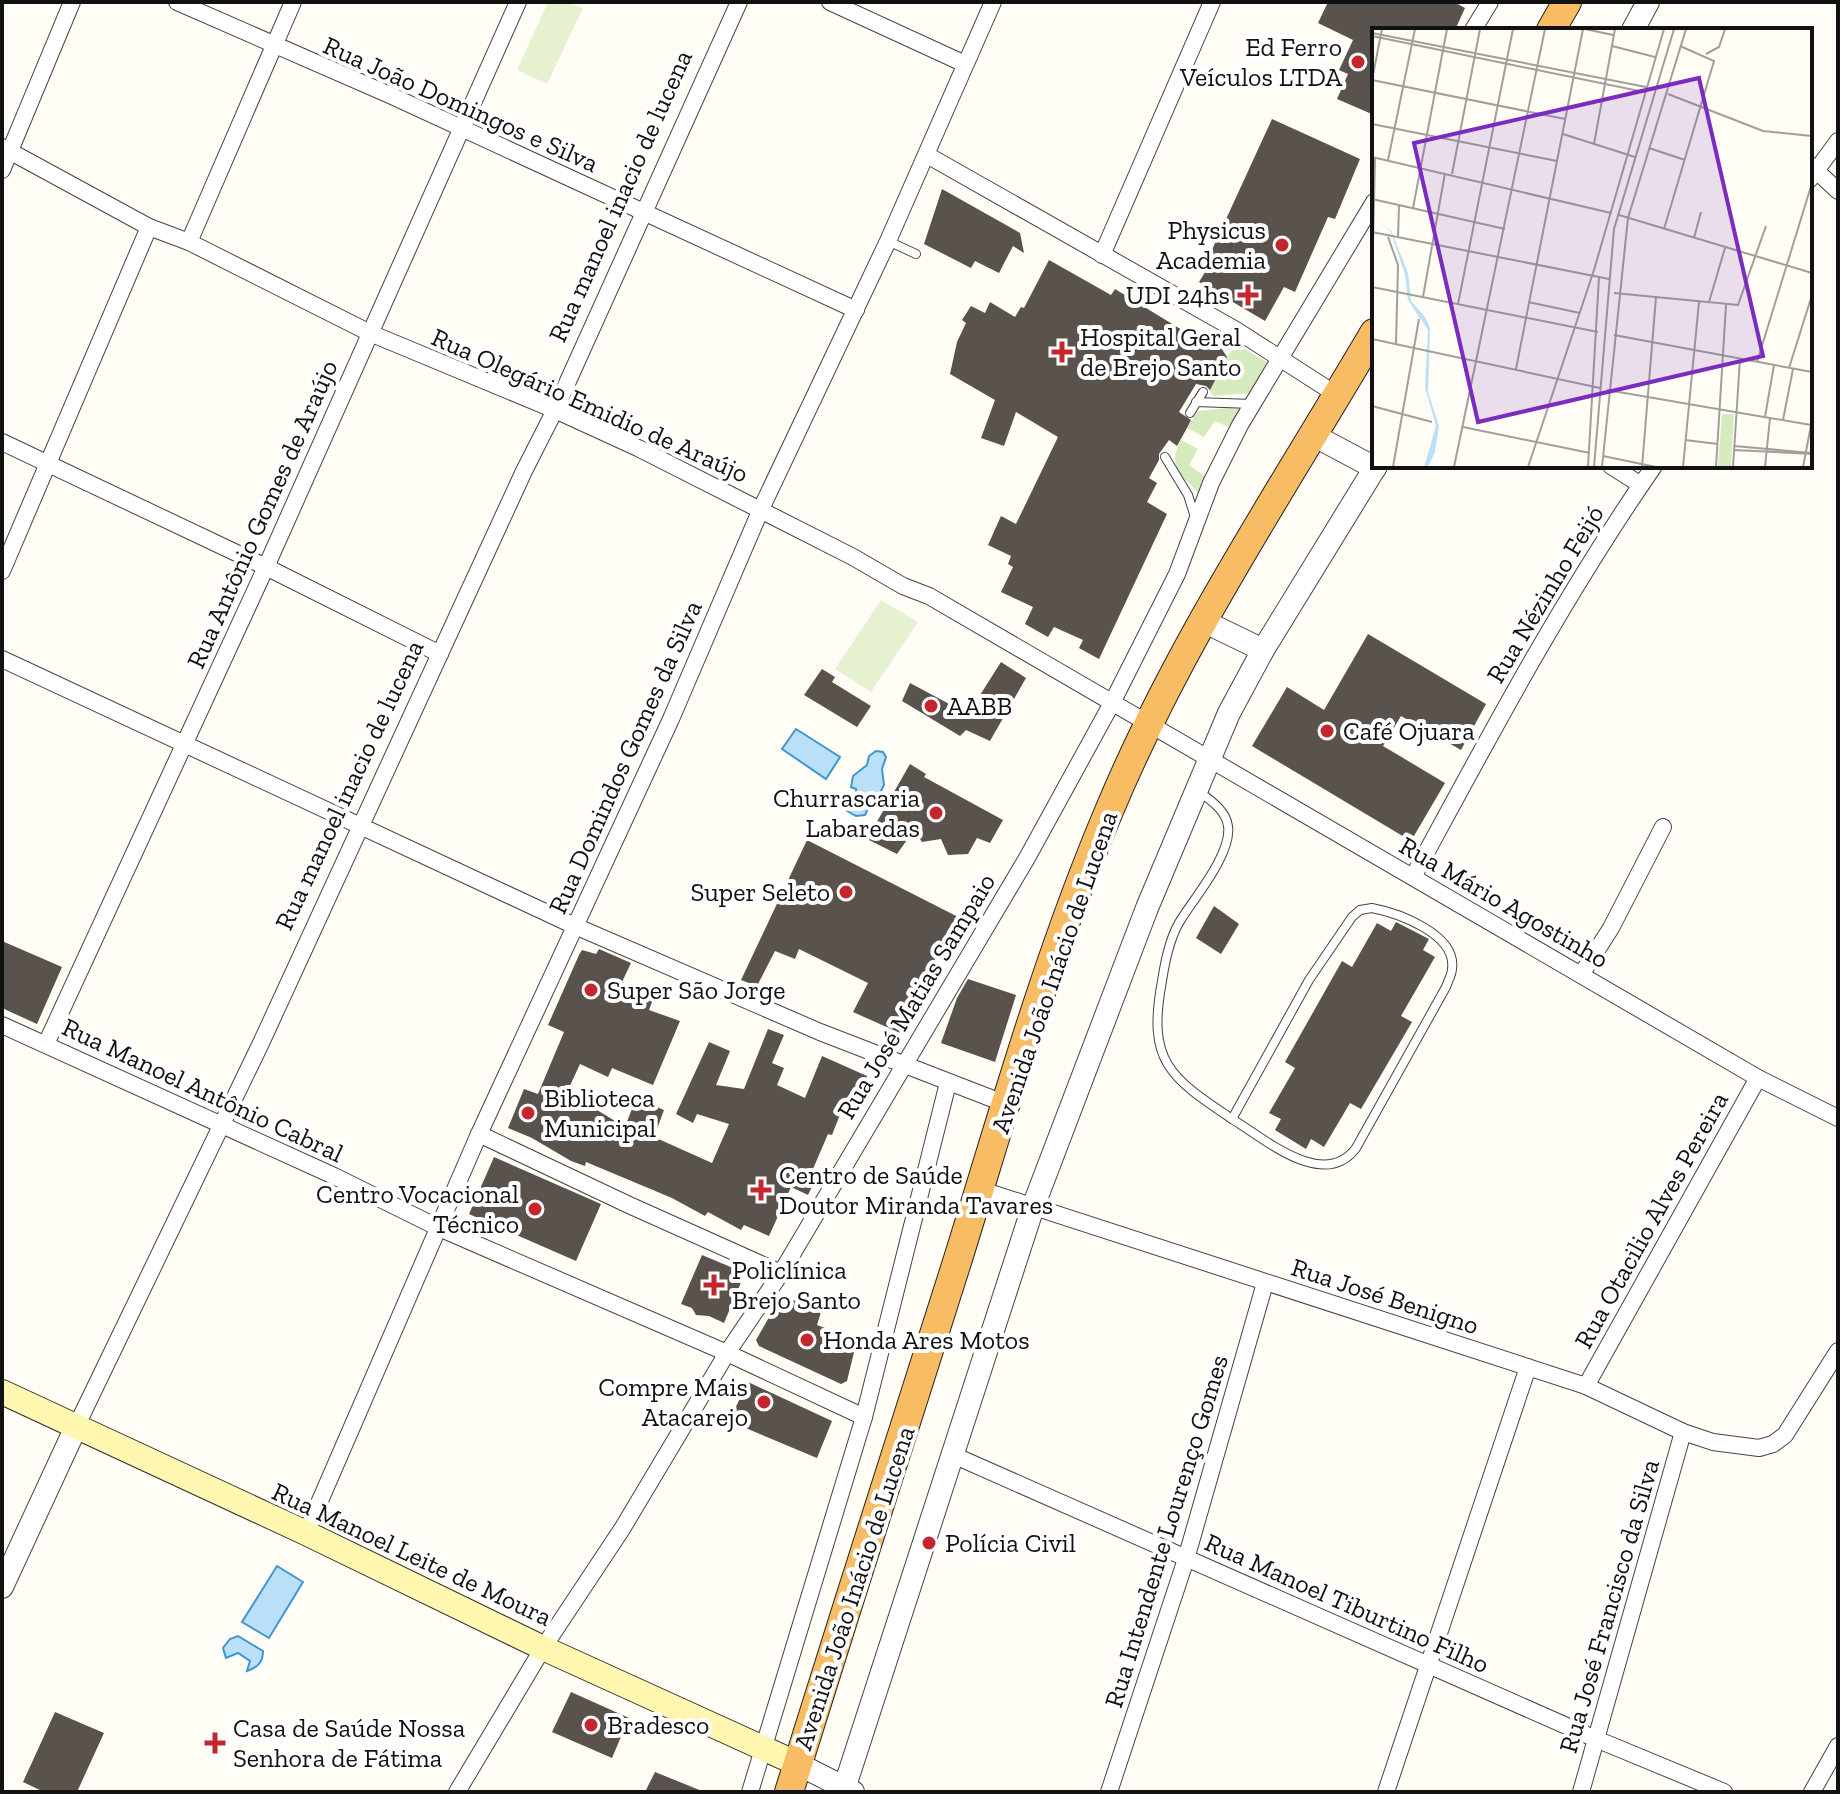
<svg xmlns="http://www.w3.org/2000/svg" width="1840" height="1794" font-family="'Zilla Slab',serif">
<style>
.green{fill:#d5ebbd}
.pitch{fill:#e6f2cf}
.water{fill:#b9e0f7;stroke:#3f96cf;stroke-width:2}
.building{fill:#5a524d}
.lines{fill:none;stroke-linecap:round;stroke-linejoin:round}
.service-casing{stroke:#444;stroke-width:10}
.minor-casing{stroke:#444;stroke-width:18}
.tertiary-casing{stroke:#444;stroke-width:24}
.secondary-casing{stroke:#333;stroke-width:26}
.trunk-casing{stroke:#222;stroke-width:30}
.service{stroke:#fff;stroke-width:8}
.minor{stroke:#fff;stroke-width:16}
.tertiary{stroke:#fff;stroke-width:22}
.secondary{stroke:#fff6b0;stroke-width:24}
.trunk{stroke:#f7bc64;stroke-width:28}
.poi-dot{fill:#c4262e;stroke:#fff;stroke-width:3}
.labels{text-anchor:middle;dominant-baseline:central;stroke-width:8;stroke-linejoin:round;paint-order:stroke}
.poi-label{font-size:26px;fill:#111;stroke:#fff;text-anchor:start}
.street-label{font-size:26px;fill:#111;stroke:#fff}
.inset-road{fill:none;stroke:#a09f9a;stroke-width:2}
.view{fill:#7b2cbf;fill-opacity:0.15;stroke:#7b2cbf;stroke-width:4}
.inset-edge{fill:none;stroke:#111;stroke-width:4}
</style>
<rect width="100%" height="100%" fill="#fffdf5"/>
<g class="green">
<path d="M1237 344 1270 364 1252 393 1213 396 1209 390 1227 357Z"/>
<path d="M1228 408 1244 409 1235 430 1215 421 1204 437 1187 428 1198 411Z"/>
<path d="M1181 440 1198 449 1189 465 1206 477 1199 493C1182 476 1166 466 1181 440Z"/>
</g>
<g class="pitch">
<path d="M548 2H567L583 8 547 84 517 70Z"/>
<path d="M881 600 918 622 871 692 835 669Z"/>
</g>
<g class="water">
<path d="M796 729 840 757 826 779 782 749Z"/>
<path d="M876 751 883 752 886 757 882 769 884 785 880 793 872 800 865 815 856 816 847 811V800L856 799V789L851 787 853 776 867 765 869 756Z"/>
<path d="M277 1566 303 1582 269 1638 242 1622Z"/>
<path d="M238 1636 263 1651C263 1662 258 1667 247 1671L250 1661 238 1653 226 1658 223 1648 230 1639Z"/>
</g>
<g class="building">
<path d="M1328 2H1454L1465 8 1455 30H1374V115L1337 99 1348 74 1339 70 1353 40 1318 23Z"/>
<path d="M1272 119 1360 159 1335 219 1328 217 1295 292 1284 287 1265 321 1199 282 1215 256 1210 254Z"/>
<path d="M942 189 1020 233 1024 253 1013 246 999 273 975 261 971 268 924 244Z"/>
<path d="M1049 260 1111 295 1115 289 1200 341 1203 336 1220 346 1227 357 1210 390 1206 386 1196 384 1179 412 1191 420 1187 428 1177 446 1169 440 1159 454V460L1149 478 1157 483 1147 502 1167 514 1099 659 1079 648 1083 640 1054 627 1048 637 1025 624 1033 607 1001 592 1013 567 1008 564 1011 556 988 545 1001 516 1016 524 1058 437 1016 412 1004 446 981 438 995 400 950 374 957 342 966 323 962 320 971 306 985 313 990 302 1015 317 1021 307 1024 308Z"/>
<path d="M1368 634 1486 704 1461 750 1401 716 1383 746 1445 783 1411 841 1252 746 1287 687 1324 710Z"/>
<path d="M1001 662 1026 678 990 741 966 730 960 736 902 701 910 683 968 714Z"/>
<path d="M822 669 835 677 832 682 871 706 857 727 804 695Z"/>
<path d="M910 764 926 774 924 777 1003 820 990 843 977 838 968 854 948 855 941 839 922 842 914 830 897 854 867 839Z"/>
<path d="M807 840 964 920 955 938 947 934 900 1033 853 1012 868 983 799 949 795 959 775 951 757 986 741 980Z"/>
<path d="M1214 906 1239 924 1221 954 1196 938Z"/>
<path d="M1396 922 1429 939 1423 950 1435 957 1401 1016 1412 1022 1361 1109 1350 1103 1324 1147 1311 1139 1306 1149 1275 1130 1281 1119 1269 1113 1295 1068 1285 1062 1342 961 1352 967 1377 923 1391 931Z"/>
<path d="M2 941 62 967 37 1024 2 1008Z"/>
<path d="M599 949 631 963 622 982 654 997 649 1010 680 1021 653 1085 612 1068 608 1077 580 1064 568 1090 575 1094 573 1099 592 1107 625 1127 636 1098 664 1110 654 1137 712 1163 729 1124 697 1114 693 1123 676 1114 709 1042 730 1051 716 1085 744 1089 768 1029 784 1035 772 1063 784 1068 777 1085 805 1098 822 1056 867 1076 857 1101 847 1097 832 1135 828 1134 813 1169 819 1172 808 1195 791 1187 769 1236 744 1225 741 1230 708 1212 705 1216 672 1198 586 1162 585 1166 571 1161 532 1138 508 1128 524 1089 538 1094 564 1032 548 1025 579 955 582 950 596 954Z"/>
<path d="M968 979 1016 995 995 1062 941 1043 957 998Z"/>
<path d="M494 1157 601 1204 576 1261 469 1214Z"/>
<path d="M702 1255 745 1273 724 1323 709 1316 696 1315 692 1308 681 1304Z"/>
<path d="M782 1295 821 1312 817 1325 857 1340 847 1381 841 1384 759 1346 756 1340Z"/>
<path d="M748 1382 832 1421 817 1458 729 1421Z"/>
<path d="M571 1692 629 1718 612 1758 552 1732Z"/>
<path d="M55 1712 104 1733 77 1792H44L23 1782Z"/>
<path d="M655 1772 702 1791V1792H645Z"/>
</g>
<g class="lines">
<g class="service-casing">
<g id="service">
<path d="M888 241 916 254"/>
<path d="M1228 345 1236 330"/>
<path d="M1196 402 1252 404"/>
<path d="M1190 413 1203 392"/>
<path d="M1165 457 1188 495 1195 517"/>
<path d="M1197 790C1210 800 1226 810 1228 826 1232 853 1196 896 1182 918 1170 935 1165 961 1162 981 1147 1061 1169 1077 1232 1119"/>
<path d="M1372 908C1398 913 1457 934 1452 969 1452 974 1448 981 1446 987L1356 1148C1324 1191 1265 1139 1232 1119L1309 980 1352 917 1360 910Z"/>
</g>
</g>
<g class="minor-casing">
<g id="minor">
<path d="M177 2 392 96 856 310"/>
<path d="M830 2 965 64"/>
<path d="M1473 30 1490 2"/>
<path d="M2 147 149 227 189 242 370 333 555 410 638 448 853 557 903 586 929 596 1758 1078 1838 1118"/>
<path d="M927 155 1236 330 1337 395"/>
<path d="M1810 165 1838 191"/>
<path d="M2 170 72 2"/>
<path d="M1810 179 1838 141"/>
<path d="M189 242 293 2"/>
<path d="M1102 255 1212 2"/>
<path d="M2 442 266 567 440 654"/>
<path d="M1611 466 1641 485"/>
<path d="M2 571 149 227"/>
<path d="M2 659 575 926 820 1032 1006 1104"/>
<path d="M1413 877C1489 737 1563 597 1654 466"/>
<path d="M1581 975 1611 928 1663 827"/>
<path d="M2 1025 334 1176 439 1228 727 1353 864 1417"/>
<path d="M46 1044 266 567 518 2"/>
<path d="M479 1134 629 1205 781 1273"/>
<path d="M979 1189 1586 1386 1683 1432 1713 1442 1759 1448 1773 1444 1785 1435 1838 1351"/>
<path d="M1586 1386 1758 1078"/>
<path d="M76 1427 261 1043 524 471 555 410 739 2"/>
<path d="M953 1455 1596 1739 1724 1792"/>
<path d="M306 1533 479 1134 671 719 761 509 888 241 993 2"/>
<path d="M457 1792 543 1648 622 1529 727 1353 781 1273 1027 858 1112 703 1177 574 1211 483 1240 425 1374 202"/>
<path d="M750 1792 864 1417 948 1083"/>
<path d="M1109 1792 1186 1559 1265 1283"/>
<path d="M1386 1792 1528 1367"/>
<path d="M1581 1792 1683 1432"/>
<path d="M1812 1792 1838 1746"/>
</g>
</g>
<g class="tertiary-casing">
<g id="tertiary">
<path d="M1633 30 1648 2"/>
<path d="M1313 435 1375 468"/>
<path d="M1203 621 1263 650"/>
<path d="M2 1587 76 1427"/>
<path d="M798 1764 853 1792"/>
<path d="M843 1792 1033 1207 1147 908 1229 713 1263 650 1376 466"/>
</g>
</g>
<g class="secondary-casing">
<path id="secondary" d="M2 1392 306 1533 543 1648 798 1764"/>
</g>
<g class="trunk-casing">
<g id="trunk">
<path d="M1551 30 1567 2"/>
<path d="M789 1792C844 1615 901 1439 957 1262 1004 1111 1047 957 1109 811 1179 643 1282 490 1374 333"/>
</g>
</g>
<use href="#service" class="service"/>
<use href="#minor" class="minor"/>
<use href="#tertiary" class="tertiary"/>
<use href="#secondary" class="secondary"/>
<use href="#trunk" class="trunk"/>
</g>
<g class="poi-dot">
<circle cx="1358" cy="62" r="8"/>
<circle cx="1282" cy="245" r="8"/>
<path d="M1244 283h8v8h8v8h-8v8h-8v-8h-8v-8h8z"/>
<path d="M1058 340h8v8h8v8h-8v8h-8v-8h-8v-8h8z"/>
<circle cx="931" cy="706" r="8"/>
<circle cx="1327" cy="731" r="8"/>
<circle cx="936" cy="813" r="8"/>
<circle cx="846" cy="892" r="8"/>
<circle cx="591" cy="990" r="8"/>
<circle cx="528" cy="1113" r="8"/>
<path d="M757 1178h8v8h8v8h-8v8h-8v-8h-8v-8h8z"/>
<circle cx="535" cy="1209" r="8"/>
<path d="M710 1273h8v8h8v8h-8v8h-8v-8h-8v-8h8z"/>
<circle cx="807" cy="1340" r="8"/>
<circle cx="764" cy="1402" r="8"/>
<circle cx="929" cy="1543" r="8"/>
<circle cx="591" cy="1725" r="8"/>
<path d="M211 1731h8v8h8v8h-8v8h-8v-8h-8v-8h8z"/>
</g>
<g class="labels">
<g class="poi-label">
<text x="1342" y="47" text-anchor="end">Ed Ferro<tspan x="1342" dy="30">Veículos LTDA</tspan></text>
<text x="1266" y="230" text-anchor="end">Physicus<tspan x="1266" dy="30">Academia</tspan></text>
<text x="1230" y="295" text-anchor="end">UDI 24hs</text>
<text x="1080" y="337">Hospital Geral<tspan x="1080" dy="30">de Brejo Santo</tspan></text>
<text x="947" y="706">AABB</text>
<text x="1343" y="731">Café Ojuara</text>
<text x="920" y="798" text-anchor="end">Churrascaria<tspan x="920" dy="30">Labaredas</tspan></text>
<text x="830" y="892" text-anchor="end">Super Seleto</text>
<text x="607" y="990">Super São Jorge</text>
<text x="544" y="1098">Biblioteca<tspan x="544" dy="30">Municipal</tspan></text>
<text x="779" y="1175">Centro de Saúde<tspan x="779" dy="30">Doutor Miranda Tavares</tspan></text>
<text x="519" y="1194" text-anchor="end">Centro Vocacional<tspan x="519" dy="30">Técnico</tspan></text>
<text x="732" y="1270">Policlínica<tspan x="732" dy="30">Brejo Santo</tspan></text>
<text x="823" y="1340">Honda Ares Motos</text>
<text x="748" y="1387" text-anchor="end">Compre Mais<tspan x="748" dy="30">Atacarejo</tspan></text>
<text x="945" y="1543">Polícia Civil</text>
<text x="607" y="1725">Bradesco</text>
<text x="233" y="1728">Casa de Saúde Nossa<tspan x="233" dy="30">Senhora de Fátima</tspan></text>
</g>
<g class="street-label">
<text transform="translate(461 104) rotate(24)">Rua João Domingos e Silva</text>
<text transform="translate(620 196) rotate(-66)">Rua manoel inacio de lucena</text>
<text transform="translate(590 405) rotate(24)">Rua Olegário Emidio de Araújo</text>
<text transform="translate(262 514) rotate(-66)">Rua Antônio Gomes de Araújo</text>
<text transform="translate(1545 594) rotate(-59)">Rua Nézinho Feijó</text>
<text transform="translate(625 757) rotate(-66)">Rua Domindos Gomes da Silva</text>
<text transform="translate(349 785) rotate(-65)">Rua manoel inacio de lucena</text>
<text transform="translate(1504 902) rotate(30)">Rua Mário Agostinho</text>
<text transform="translate(1054 972) rotate(-71)">Avenida João Inácio de Lucena</text>
<text transform="translate(916 996) rotate(-59)">Rua José Matias Sampaio</text>
<text transform="translate(203 1090) rotate(25)">Rua Manoel Antônio Cabral</text>
<text transform="translate(1651 1220) rotate(-61)">Rua Otacilio Alves Pereira</text>
<text transform="translate(1385 1296) rotate(18)">Rua José Benigno</text>
<text transform="translate(1166 1531) rotate(-73)">Rua Intendente Lourenço Gomes</text>
<text transform="translate(412 1554) rotate(25)">Rua Manoel Leite de Moura</text>
<text transform="translate(854 1588) rotate(-72)">Avenida João Inácio de Lucena</text>
<text transform="translate(1347 1603) rotate(24)">Rua Manoel Tiburtino Filho</text>
<text transform="translate(1609 1606) rotate(-74)">Rua José Francisco da Silva</text>
</g>
</g>
<g transform="translate(1372 28)">
<rect width="440" height="440" fill="#fffdf5"/>
<path d="M350 386H362L359 439H346Z" fill="#d5ebbd"/>
<path d="M0 192 19 202 36 245 39 273 53 289 58 300 56 364 67 398 63 424 56 439H52L64 398 53 359 56 302 36 272 33 246 18 202Z" fill="#b9e0f7"/>
<path class="inset-road" d="M213 1 241 7M0 5 274 59M0 8 272 64M240 18 283 29M334 26 347 19 353 1M0 52 193 91M0 52 10 1M296 66 391 103 440 108M0 96 185 133M191 106 263 129M222 116 243 1M277 120 313 132M0 129 239 185M16 132 43 1M80 146 108 1M0 171 133 201M41 180 75 1M247 187 440 245M292 201 342 33 308 18M0 204 237 251M16 209 26 237 24 316M26 210 27 177M322 210 329 184M0 257 3 130M0 259 226 304M242 265 366 277 394 198M51 269 73 145M156 274 208 285M337 274 353 220M86 276 141 1M242 307 440 344M0 311 228 360M385 334 440 155M417 340 440 267M144 341 211 1M235 362 439 397M0 378 60 394M393 389 402 337M411 392 421 341M91 399 218 425M313 412 346 416M362 418 440 425M362 422 440 426M231 428 284 439M21 439 47 291M82 439 173 1M156 439 222 242 292 1M216 439 227 249M222 439 242 201 302 1M230 439 256 190 314 1M270 439 284 269M311 439 327 274M344 439 354 277M361 439 368 331M393 439 398 390M431 439 440 392"/>
<path class="view" d="M327 50 391 328 106 394 42 115Z"/>
<rect width="440" height="440" class="inset-edge"/>
</g>
<rect width="1840" height="1794" fill="none" stroke="#111111" stroke-width="8"/>
</svg>
